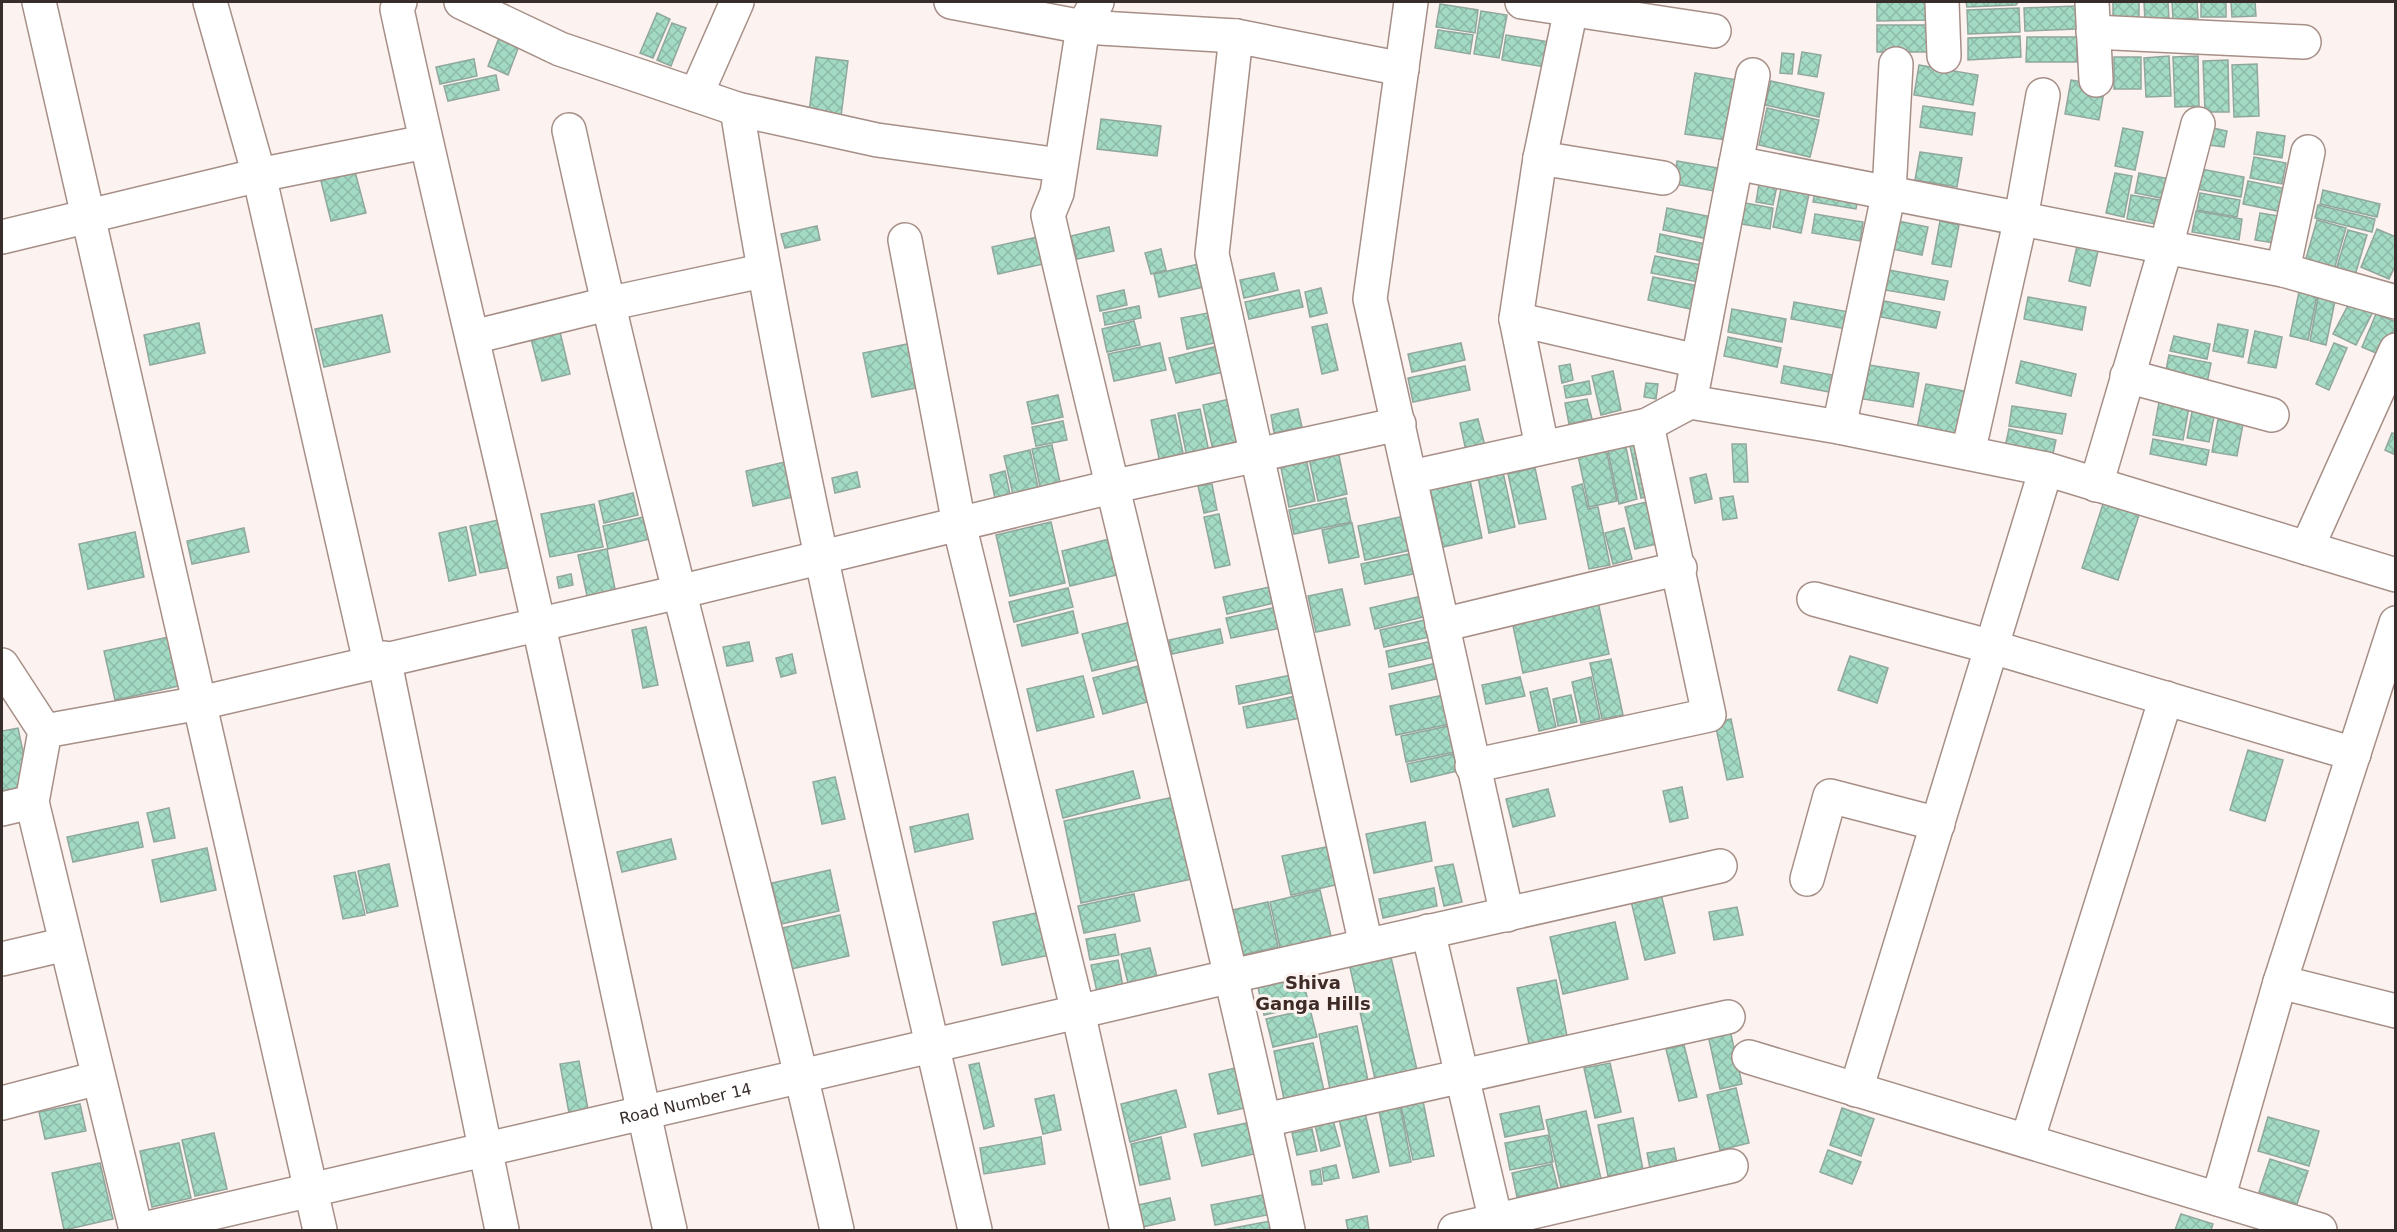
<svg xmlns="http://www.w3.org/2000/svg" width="2397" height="1232" font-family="'DejaVu Sans',sans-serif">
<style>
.building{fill:url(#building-cross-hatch);stroke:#90a79d;stroke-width:1.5}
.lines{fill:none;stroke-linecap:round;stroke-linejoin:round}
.minor-casing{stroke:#a68f87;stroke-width:36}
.minor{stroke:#fff;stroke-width:33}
.labels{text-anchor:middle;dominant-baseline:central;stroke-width:6;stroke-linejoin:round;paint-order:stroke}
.street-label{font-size:16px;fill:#372d2a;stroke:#fcf2ef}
.neighbourhood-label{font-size:18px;font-weight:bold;fill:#3e2b25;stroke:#fcf2ef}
</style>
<defs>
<pattern id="building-cross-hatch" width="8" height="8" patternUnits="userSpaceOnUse" patternTransform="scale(1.5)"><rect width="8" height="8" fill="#a3dac4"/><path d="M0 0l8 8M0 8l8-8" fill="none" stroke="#8dbba9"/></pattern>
</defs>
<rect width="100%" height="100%" fill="#fcf2ef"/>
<g class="building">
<path d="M1877 2H1928V20L1877 21Z"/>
<path d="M1966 2H2018L2016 5 1967 7Z"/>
<rect x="2113" y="2" width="26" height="19"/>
<path d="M2144 2H2168L2169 20 2145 21Z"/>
<path d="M2172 2H2197L2198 18 2173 19Z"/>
<rect x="2201" y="2" width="25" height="15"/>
<path d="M2231 2H2255L2256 16 2232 17Z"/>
<path d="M1440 4 1478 10 1475 33 1436 27Z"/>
<path d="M2076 6 2077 29 2025 31 2024 8Z"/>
<path d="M2019 8 2020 32 1968 34 1967 10Z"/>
<path d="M1481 11 1507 15 1499 58 1474 54Z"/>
<path d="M657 13 670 19 653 58 640 53Z"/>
<path d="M672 23 686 28 671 66 657 60Z"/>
<path d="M504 25 524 33 508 75 488 66Z"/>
<rect x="1877" y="25" width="52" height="27"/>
<path d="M1438 30 1473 35 1470 54 1435 48Z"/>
<path d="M1506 35 1550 42 1545 67 1502 60Z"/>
<path d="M2020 36 2021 57 1968 60V38Z"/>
<path d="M2027 37H2077V62H2026Z"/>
<path d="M1802 52 1821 55 1817 77 1798 74Z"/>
<path d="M1782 53 1794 54 1792 74 1780 73Z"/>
<path d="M2169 56 2171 96 2146 97 2144 58Z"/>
<path d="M2198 56 2199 106 2175 107 2173 57Z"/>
<path d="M816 57 848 61 841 116 809 112Z"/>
<rect x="2114" y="57" width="27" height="32"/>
<path d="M474 59 477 76 440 84 436 67Z"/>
<path d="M2228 60 2229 112H2205L2203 61Z"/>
<path d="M2257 64 2259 116 2234 117 2232 65Z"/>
<path d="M1919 65 1978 75 1973 105 1914 95Z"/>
<path d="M1695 73 1744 81 1733 141 1685 134Z"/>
<path d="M496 75 499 90 448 101 444 86Z"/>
<path d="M2071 80 2105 86 2099 120 2065 114Z"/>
<path d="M1771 81 1824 93 1819 117 1765 105Z"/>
<path d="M1923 106 1975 113 1972 135 1920 127Z"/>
<path d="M1767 108 1819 120 1810 157 1759 145Z"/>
<path d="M1101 119 1161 126 1157 156 1097 149Z"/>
<path d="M2204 126 2227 131 2224 147 2201 144Z"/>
<path d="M2123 128 2143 132 2135 170 2115 166Z"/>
<path d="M2257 132 2285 136 2282 158 2254 154Z"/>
<path d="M1920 152 1962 158 1957 187 1915 180Z"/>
<path d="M2254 157 2286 163 2282 184 2250 178Z"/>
<path d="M1677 161 1724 169 1720 192 1674 184Z"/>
<path d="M354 168 366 213 331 221 320 177Z"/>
<path d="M2201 169 2244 177 2241 197 2197 189Z"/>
<path d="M2115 173 2132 176 2124 217 2106 213Z"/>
<path d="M2139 173 2175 180 2171 200 2135 193Z"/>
<path d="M1760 178 1778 181 1773 205 1756 202Z"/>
<path d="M1783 179 1811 184 1801 233 1773 227Z"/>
<path d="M2248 181 2287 189 2282 212 2243 204Z"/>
<path d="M1817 183 1859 191 1856 209 1813 202Z"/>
<path d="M2323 190 2380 204 2377 217 2320 204Z"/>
<path d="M2200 193 2240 200 2237 217 2197 210Z"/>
<path d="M2131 195 2172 202 2167 226 2127 219Z"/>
<path d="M1745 203 1773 208 1770 229 1741 224Z"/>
<path d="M2318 205 2375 219 2372 232 2315 218Z"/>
<path d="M1667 208 1717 218 1713 240 1663 230Z"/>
<path d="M2196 211 2242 219 2239 240 2192 232Z"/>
<path d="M2260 213 2285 217 2280 244 2255 240Z"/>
<path d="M1815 214 1863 222 1860 241 1812 233Z"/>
<path d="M2317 220 2346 228 2334 270 2305 262Z"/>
<path d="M1898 221 1928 227 1922 255 1892 249Z"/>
<path d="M1940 221 1959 225 1951 267 1932 264Z"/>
<path d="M817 226 820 240 785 248 781 234Z"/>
<path d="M1109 227 1114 251 1077 259 1071 236Z"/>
<path d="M2377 229 2396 237V264L2389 279 2361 267Z"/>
<path d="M2348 230 2367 235 2355 275 2336 270Z"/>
<path d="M2080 233 2101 238 2090 286 2069 281Z"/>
<path d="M1660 234 1710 245 1707 262 1657 252Z"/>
<path d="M1042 236 1048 263 998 274 992 247Z"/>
<path d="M1161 249 1166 270 1151 274 1145 253Z"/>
<path d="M1655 256 1707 266 1703 283 1651 273Z"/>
<path d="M1208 262 1213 285 1159 297 1154 274Z"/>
<path d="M1889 270 1948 281 1944 300 1885 290Z"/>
<path d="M1274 273 1278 290 1244 298 1240 280Z"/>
<path d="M1653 277 1704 287 1700 311 1648 300Z"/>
<path d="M2301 282 2319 286 2308 340 2290 336Z"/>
<path d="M2320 287 2337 291 2326 345 2310 341Z"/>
<path d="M1321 288 1327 313 1310 317 1305 292Z"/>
<path d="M1124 290 1127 305 1100 311 1097 296Z"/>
<path d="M1299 290 1303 307 1249 319 1245 302Z"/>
<path d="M2355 292 2377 304 2356 345 2333 334Z"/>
<path d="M2028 297 2086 307 2082 330 2024 319Z"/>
<path d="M1884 301 1940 312 1936 328 1881 317Z"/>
<path d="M1794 302 1849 312 1846 329 1791 319Z"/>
<path d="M1139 306 1141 318 1105 325 1103 313Z"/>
<path d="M1732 309 1786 319 1782 342 1728 332Z"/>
<path d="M1213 312 1219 342 1187 349 1181 318Z"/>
<path d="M2376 314 2396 322V342L2388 358 2362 347Z"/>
<path d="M382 315 390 352 324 367 315 329Z"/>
<path d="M1134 321 1140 345 1107 352 1102 329Z"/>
<path d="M199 323 205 353 150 365 144 335Z"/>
<path d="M1327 324 1338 370 1322 374 1312 327Z"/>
<path d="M2218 324 2248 330 2243 357 2213 351Z"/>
<path d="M2255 331 2282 337 2276 368 2248 363Z"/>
<path d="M560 332 570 374 542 381 531 339Z"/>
<path d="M2174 336 2210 344 2207 359 2170 351Z"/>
<path d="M1728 337 1781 348 1777 367 1724 356Z"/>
<path d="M917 342 926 386 872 397 863 353Z"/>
<path d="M1160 343 1166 370 1114 381 1108 354Z"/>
<path d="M1461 343 1465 360 1412 372 1408 354Z"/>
<path d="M2334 343 2347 348 2329 390 2316 384Z"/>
<path d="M1222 345 1228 371 1176 383 1169 358Z"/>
<path d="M2169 355 2211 363 2207 383 2165 375Z"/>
<path d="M2021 361 2076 374 2071 396 2016 383Z"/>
<path d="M1570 364 1573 380 1562 383 1559 366Z"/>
<path d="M1869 365 1919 373 1913 407 1863 399Z"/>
<path d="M1465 366 1470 390 1413 402 1408 378Z"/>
<path d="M1784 366 1838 376 1835 393 1781 383Z"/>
<path d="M1613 371 1621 410 1601 415 1592 376Z"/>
<path d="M1589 381 1591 394 1566 398 1564 386Z"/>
<path d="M1646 383 1658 384 1656 399 1644 397Z"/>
<path d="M1926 384 1975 393 1967 437 1917 428Z"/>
<path d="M1058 395 1063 417 1032 424 1027 402Z"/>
<path d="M1239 397 1249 442 1213 450 1203 405Z"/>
<path d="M1587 399 1592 419 1569 424 1565 403Z"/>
<path d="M2159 402 2189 407 2183 440 2153 435Z"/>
<path d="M2012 406 2066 414 2062 434 2009 426Z"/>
<path d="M2193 407 2215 412 2209 442 2187 438Z"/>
<path d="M1200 409 1209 452 1187 457 1178 413Z"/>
<path d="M1298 409 1302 427 1274 433 1271 415Z"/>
<path d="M1175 415 1184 458 1160 463 1151 420Z"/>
<path d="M1478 419 1485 446 1466 451 1460 423Z"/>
<path d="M2218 419 2243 424 2237 456 2212 452Z"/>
<path d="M1063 421 1067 440 1036 446 1032 427Z"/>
<path d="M2009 429 2056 440 2052 458 2005 447Z"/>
<path d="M2392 433 2396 434V455L2385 450Z"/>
<path d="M1648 437 1660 494 1641 498 1629 441Z"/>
<path d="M2153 439 2209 450 2206 465 2150 454Z"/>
<path d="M1625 443 1637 499 1619 504 1607 446Z"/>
<path d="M1605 444 1617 501 1589 507 1577 451Z"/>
<path d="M1732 444H1746L1748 482H1734Z"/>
<path d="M1052 445 1061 487 1041 491 1032 449Z"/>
<path d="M1030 450 1039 492 1014 499 1004 456Z"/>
<path d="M1338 451 1347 494 1318 501 1309 458Z"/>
<path d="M1306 458 1315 501 1289 507 1280 463Z"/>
<path d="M794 460 802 495 753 506 746 471Z"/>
<path d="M1535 468 1546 519 1519 524 1508 474Z"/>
<path d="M1005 471 1011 499 996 503 990 475Z"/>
<path d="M857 472 860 487 835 493 832 478Z"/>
<path d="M1503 472 1515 527 1489 533 1478 477Z"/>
<path d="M1706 474 1712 499 1695 503 1690 478Z"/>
<path d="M1470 480 1482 538 1443 547 1430 488Z"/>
<path d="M1212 484 1217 510 1204 513 1198 486Z"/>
<path d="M1582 484 1588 509 1598 507 1610 565 1589 569 1572 487Z"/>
<path d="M633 493 638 515 604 523 599 501Z"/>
<path d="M1733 496 1737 518 1723 520 1720 498Z"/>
<path d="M1346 498 1351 522 1294 534 1289 510Z"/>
<path d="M1651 501 1661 543 1635 549 1625 507Z"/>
<path d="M2104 501 2140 512 2118 580 2082 568Z"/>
<path d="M594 504 603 547 550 557 541 514Z"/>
<path d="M657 514 662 536 608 549 603 526Z"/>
<path d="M1219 514 1230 565 1215 568 1204 517Z"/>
<path d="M1405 516 1412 550 1365 560 1358 526Z"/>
<path d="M512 517 522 565 480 573 470 526Z"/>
<path d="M1051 522 1065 583 1010 596 996 535Z"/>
<path d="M1352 523 1359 557 1329 563 1322 530Z"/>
<path d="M466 527 476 575 449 581 439 533Z"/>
<path d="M244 528 249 552 192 564 187 541Z"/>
<path d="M1624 528 1632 559 1613 564 1605 533Z"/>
<path d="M135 532 144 577 88 589 79 544Z"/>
<path d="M1117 537 1125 573 1070 586 1062 551Z"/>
<path d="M607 549 616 594 588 600 578 555Z"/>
<path d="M1418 552 1423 572 1365 584 1361 564Z"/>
<path d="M571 574 573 585 559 588 557 577Z"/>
<path d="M1279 585 1283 601 1227 614 1223 597Z"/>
<path d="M1068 588 1073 607 1014 622 1009 602Z"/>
<path d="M1342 589 1350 625 1316 632 1308 596Z"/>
<path d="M1426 595 1431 615 1375 629 1370 608Z"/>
<path d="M1598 602 1609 654 1523 673 1512 621Z"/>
<path d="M1281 606 1286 627 1231 638 1226 618Z"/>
<path d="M1073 611 1078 633 1022 646 1017 625Z"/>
<path d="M1434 618 1438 635 1384 647 1380 630Z"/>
<path d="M1131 622 1141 659 1092 671 1082 634Z"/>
<path d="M646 627 658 685 643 688 632 630Z"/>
<path d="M1220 629 1223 643 1172 654 1169 640Z"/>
<path d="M169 637 179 686 115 700 104 651Z"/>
<path d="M1437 640 1440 656 1389 667 1386 651Z"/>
<path d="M749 642 753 661 727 666 723 647Z"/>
<path d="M792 654 796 673 781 677 776 658Z"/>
<path d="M1850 656 1888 668 1877 703 1838 690Z"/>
<path d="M1611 659 1623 715 1602 719 1590 663Z"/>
<path d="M1441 662 1445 677 1392 689 1389 674Z"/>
<path d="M1138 666 1147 702 1103 714 1093 678Z"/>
<path d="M1292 675 1296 692 1239 704 1236 686Z"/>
<path d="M1083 676 1094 717 1037 731 1027 689Z"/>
<path d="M1520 677 1525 696 1486 704 1482 685Z"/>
<path d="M1591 677 1600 719 1581 723 1572 682Z"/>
<path d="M1547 688 1556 727 1539 731 1530 692Z"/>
<path d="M1449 694 1455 723 1396 735 1390 706Z"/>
<path d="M1571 695 1577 722 1558 726 1553 699Z"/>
<path d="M1296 696 1301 718 1247 728 1243 707Z"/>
<path d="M1731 719 1743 777 1727 780 1715 723Z"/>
<path d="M1453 725 1459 751 1406 762 1401 736Z"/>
<path d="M18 728 30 785 2 791V731Z"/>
<path d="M2248 750 2283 760 2265 821 2230 810Z"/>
<path d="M1466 751 1470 768 1411 782 1407 764Z"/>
<path d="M1133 771 1140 798 1063 818 1056 790Z"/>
<path d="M835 777 845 819 822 824 813 782Z"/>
<path d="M1682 787 1688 818 1670 822 1663 791Z"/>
<path d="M1548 789 1555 816 1513 827 1506 799Z"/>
<path d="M1174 797 1192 879 1081 903 1064 821Z"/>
<path d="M169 808 175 838 154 842 147 813Z"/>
<path d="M968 814 973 839 915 852 910 827Z"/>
<path d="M138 822 143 847 73 862 67 837Z"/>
<path d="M1425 822 1432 861 1374 873 1366 834Z"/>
<path d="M671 839 676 859 622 872 617 852Z"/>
<path d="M1336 845 1344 883 1291 895 1282 856Z"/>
<path d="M207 848 216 890 161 902 152 860Z"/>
<path d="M389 864 398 906 367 913 358 871Z"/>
<path d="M1453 864 1462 902 1444 906 1435 867Z"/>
<path d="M830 870 839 911 781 924 772 883Z"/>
<path d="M355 872 365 915 343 919 334 876Z"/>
<path d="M1434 888 1437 906 1383 918 1379 899Z"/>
<path d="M1320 890 1331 936 1280 948 1270 902Z"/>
<path d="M1134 894 1140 921 1084 933 1078 906Z"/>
<path d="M1661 894 1675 953 1645 960 1631 901Z"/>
<path d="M1268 902 1278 947 1242 955 1232 910Z"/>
<path d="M1737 907 1743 935 1714 940 1709 912Z"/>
<path d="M1051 910 1060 953 1002 965 993 922Z"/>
<path d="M840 915 849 956 791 969 782 928Z"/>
<path d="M1615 922 1628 979 1563 994 1550 937Z"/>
<path d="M1115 934 1119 955 1090 960 1086 939Z"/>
<path d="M1150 948 1158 981 1129 987 1121 954Z"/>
<path d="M1390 953 1417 1070 1375 1079 1349 963Z"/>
<path d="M1118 960 1123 987 1097 992 1091 965Z"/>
<path d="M1302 976 1309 1005 1264 1015 1258 987Z"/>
<path d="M1556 980 1567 1036 1529 1044 1517 988Z"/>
<path d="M1310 1009 1317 1037 1273 1047 1266 1019Z"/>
<path d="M1357 1026 1369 1086 1331 1094 1319 1034Z"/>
<path d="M1730 1030 1742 1084 1720 1089 1708 1035Z"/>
<path d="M1313 1043 1325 1095 1285 1104 1274 1051Z"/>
<path d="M1684 1045 1697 1097 1679 1101 1666 1049Z"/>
<path d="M579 1061 588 1109 569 1113 560 1064Z"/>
<path d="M979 1063 994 1126 984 1129 969 1065Z"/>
<path d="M1610 1063 1621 1112 1595 1118 1584 1068Z"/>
<path d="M1236 1068 1245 1108 1218 1114 1209 1074Z"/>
<path d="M1736 1088 1749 1143 1720 1150 1707 1095Z"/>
<path d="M1176 1090 1186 1127 1130 1142 1121 1104Z"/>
<path d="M1054 1095 1061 1130 1043 1134 1035 1099Z"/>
<path d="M1423 1101 1434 1156 1413 1160 1401 1106Z"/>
<path d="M80 1104 86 1131 45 1139 39 1112Z"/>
<path d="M1400 1106 1411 1162 1390 1166 1379 1111Z"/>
<path d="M1539 1106 1544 1129 1505 1137 1500 1114Z"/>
<path d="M1842 1108 1874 1119 1861 1156 1830 1145Z"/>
<path d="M1586 1111 1601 1179 1561 1187 1546 1120Z"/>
<path d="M1365 1113 1379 1172 1353 1178 1339 1119Z"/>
<path d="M2268 1117 2319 1131 2309 1166 2258 1151Z"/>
<path d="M1633 1118 1643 1170 1608 1176 1598 1125Z"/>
<path d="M1333 1120 1340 1146 1321 1151 1315 1125Z"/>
<path d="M1247 1123 1254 1154 1202 1166 1194 1134Z"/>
<path d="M1312 1129 1317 1151 1297 1155 1292 1133Z"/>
<path d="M214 1133 227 1189 195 1196 182 1140Z"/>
<path d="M1548 1135 1553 1162 1510 1170 1505 1143Z"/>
<path d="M1041 1137 1045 1164 984 1174 980 1148Z"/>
<path d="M1161 1137 1170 1179 1140 1185 1131 1144Z"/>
<path d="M179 1143 191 1198 152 1207 140 1151Z"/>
<path d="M1674 1148 1677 1163 1650 1168 1647 1153Z"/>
<path d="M1828 1150 1861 1162 1852 1184 1820 1172Z"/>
<path d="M2270 1159 2308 1171 2297 1204 2259 1192Z"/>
<path d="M100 1163 113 1219 64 1230 52 1173Z"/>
<path d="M1552 1164 1558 1188 1517 1197 1512 1173Z"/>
<path d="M1336 1165 1339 1178 1324 1181 1322 1168Z"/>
<path d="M1320 1169 1322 1184 1312 1185 1310 1171Z"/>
<path d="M1263 1195 1267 1215 1215 1225 1211 1205Z"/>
<path d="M1170 1198 1175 1220 1142 1227 1138 1205Z"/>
<path d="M2181 1214 2213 1224 2211 1230H2175Z"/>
<path d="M1367 1216 1369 1230H1348L1346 1220Z"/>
<path d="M1281 1219 1283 1230H1222Z"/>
</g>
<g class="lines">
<g class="minor-casing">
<g id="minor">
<path d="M39 2 320 1230"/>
<path d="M210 2 259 175 370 662"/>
<path d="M400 2 397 9C441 214 492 417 538 622 583 825 624 1028 670 1230"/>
<path d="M461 2 560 49 737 109 877 140 1060 165"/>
<path d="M951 2 1083 27 1236 36 1402 69"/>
<path d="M1097 2 1083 27 1057 193 1048 215C1126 554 1215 890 1288 1230"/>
<path d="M1411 2 1370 299 1507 915"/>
<path d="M1522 2 1714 31"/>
<path d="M1942 2 1944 56"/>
<path d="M2092 2 2096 80"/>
<path d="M2093 32 2304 42"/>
<path d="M1236 36 1212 254 1366 945"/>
<path d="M696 95 737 2"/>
<path d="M737 109C796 486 890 858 975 1230"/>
<path d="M569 130C649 499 754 862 837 1230"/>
<path d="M1540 158 1663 178"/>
<path d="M1736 163 2283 270 2396 302"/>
<path d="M2 237 259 175 425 142"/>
<path d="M905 240 959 524 1078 1012 1127 1230"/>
<path d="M2283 270 2308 152"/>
<path d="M1516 319 1697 361"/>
<path d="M473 337 607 304 762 271"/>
<path d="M2127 376 2272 415"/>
<path d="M1690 402 1753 75"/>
<path d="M1839 427 1889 192 1896 64"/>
<path d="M1542 447 1516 319 1540 158 1571 9"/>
<path d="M1968 453 2021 218 2043 95"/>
<path d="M1411 477 1647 425 1690 402 1839 427 2046 469 2396 575"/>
<path d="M2096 485 2166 247 2198 124"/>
<path d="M2307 548 2396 350"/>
<path d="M1814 599 1992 647 2354 754"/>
<path d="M2396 623 2280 982 2396 1011"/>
<path d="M1442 625 1680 568"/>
<path d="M384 658 502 1230"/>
<path d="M2 665 45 731 32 802 136 1230"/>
<path d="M45 731 200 703 679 592 1111 487 1399 424"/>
<path d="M1472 766 1709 715 1647 425"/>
<path d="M2 809 32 802"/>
<path d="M1807 879 1830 796 1938 824"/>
<path d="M1428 931 1498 1230"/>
<path d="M2 959 66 944"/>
<path d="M1749 1057 2320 1230"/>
<path d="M1856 1090 2046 469"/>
<path d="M2 1103 98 1078"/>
<path d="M1265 1120 1728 1017"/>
<path d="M2027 1141 2166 698"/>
<path d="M2218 1199 2280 982"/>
<path id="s1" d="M139 1230 1232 976 1720 866"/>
<path d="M1455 1230 1731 1166"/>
</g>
</g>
<use href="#minor" class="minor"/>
</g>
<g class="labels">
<g class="street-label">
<text stroke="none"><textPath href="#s1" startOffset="561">Road Number 14</textPath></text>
</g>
<g class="neighbourhood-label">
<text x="1313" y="982">Shiva<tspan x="1313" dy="21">Ganga Hills</tspan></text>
</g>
</g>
<rect width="2397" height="1232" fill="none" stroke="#372d2a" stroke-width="6"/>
</svg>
